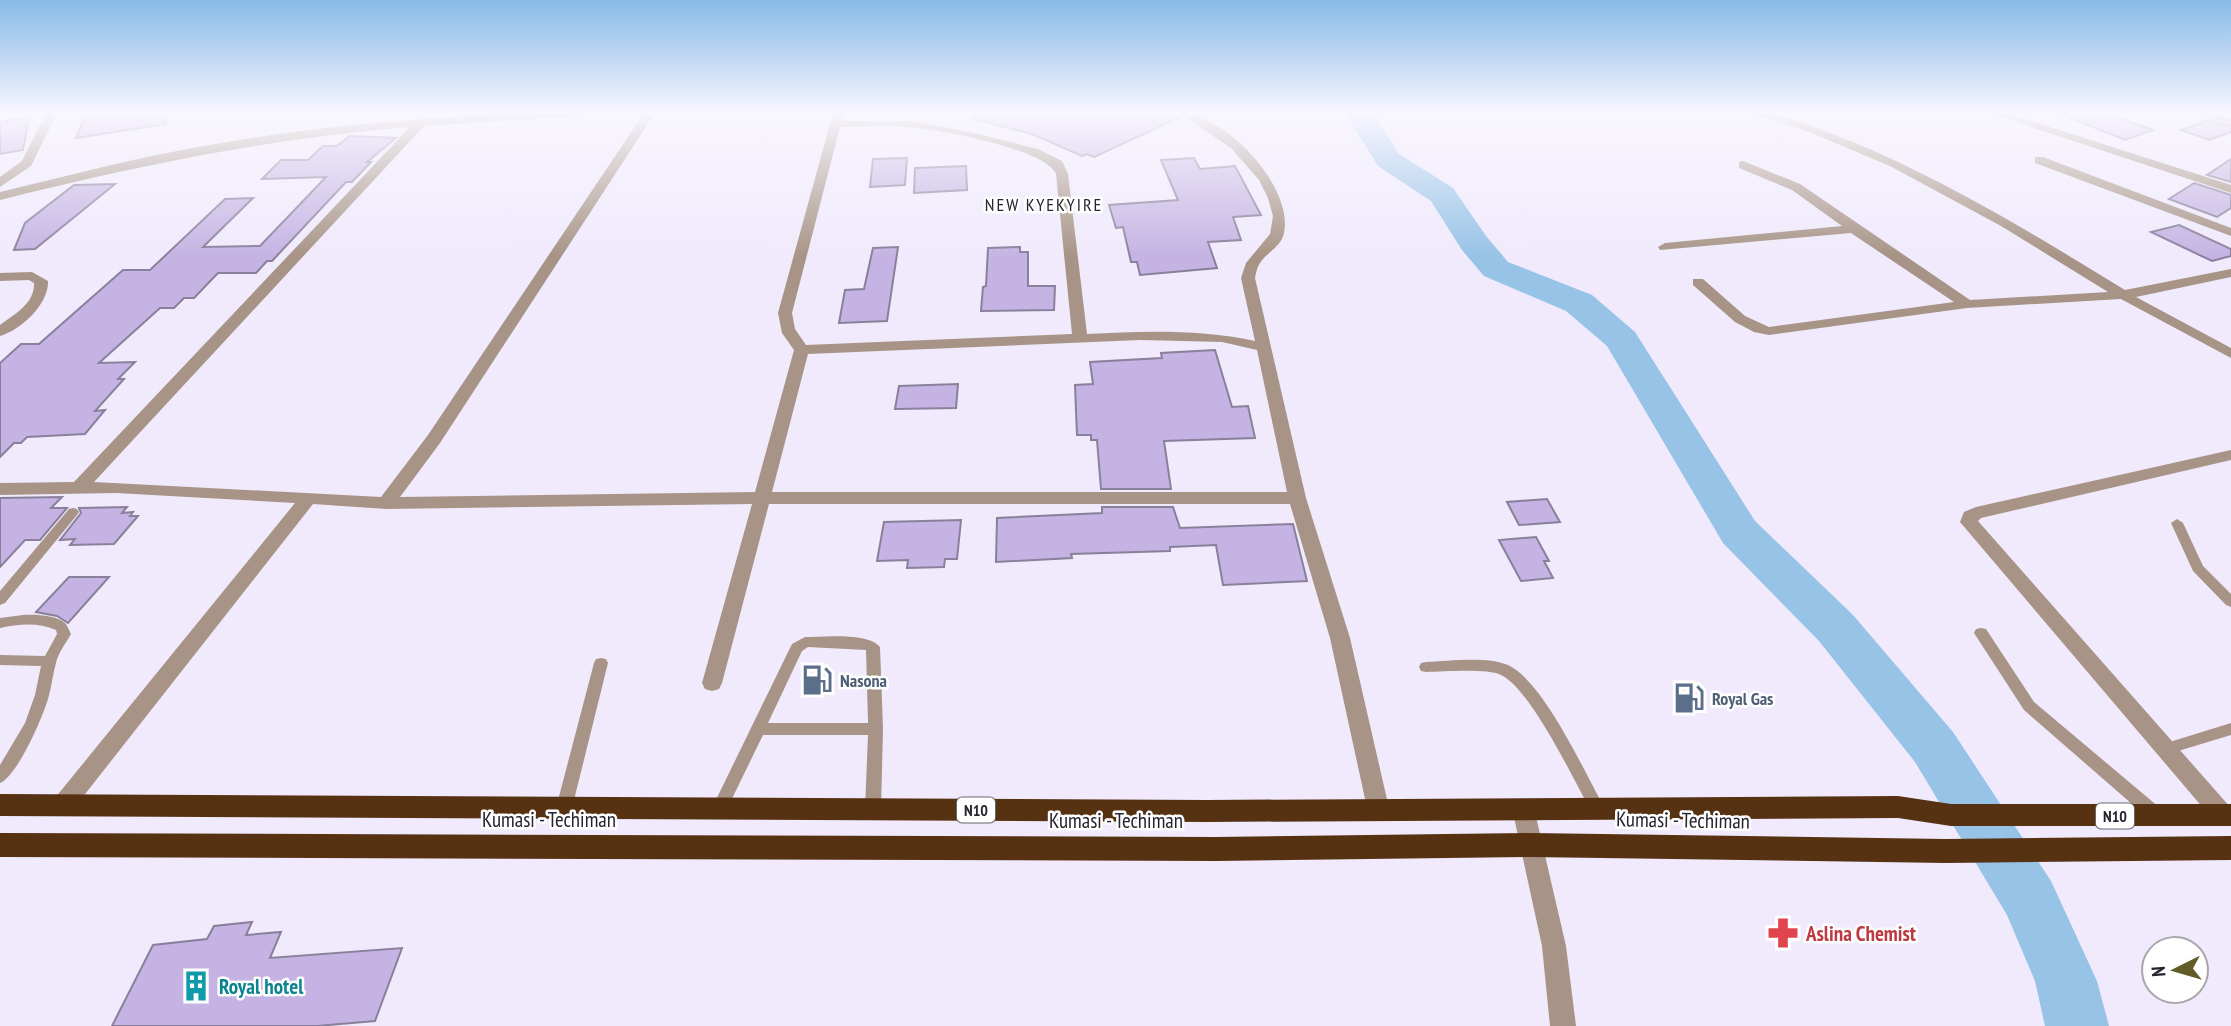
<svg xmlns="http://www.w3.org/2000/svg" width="2231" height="1026" font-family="'PT Sans Narrow',sans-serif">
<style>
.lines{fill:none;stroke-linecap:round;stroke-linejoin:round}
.river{fill:#97c3e6;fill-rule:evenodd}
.building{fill:#c5b4e3;stroke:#89809b;stroke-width:2}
.lane{fill:#a79486;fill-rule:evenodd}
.street{fill:#a79486;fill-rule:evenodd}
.highway{fill:#563213;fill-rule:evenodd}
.labels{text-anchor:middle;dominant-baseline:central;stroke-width:5;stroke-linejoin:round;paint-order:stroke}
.shield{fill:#fff;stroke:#68666d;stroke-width:2}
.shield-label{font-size:16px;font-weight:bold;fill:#27242f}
.far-quarter-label{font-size:18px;letter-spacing:2px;fill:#27242f;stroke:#fff}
.service-label{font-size:18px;font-weight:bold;fill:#4e5e75;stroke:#fff;text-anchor:start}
.near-street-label{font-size:21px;fill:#27242f;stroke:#fff}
.near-health-label{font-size:21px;font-weight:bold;fill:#be3a42;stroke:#fff;text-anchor:start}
.near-culture-label{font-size:21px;font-weight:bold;fill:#0d838f;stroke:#fff;text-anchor:start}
</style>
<rect width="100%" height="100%" fill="#f0eafc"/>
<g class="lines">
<path class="river" d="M1345 113H1373L1399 154 1453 188 1486 236 1508 262 1592 295 1635 332 1755 521 1853 615 1953 732 2051 881 2097 981 2109 1026H2045L2035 981 2007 915 1915 762 1819 641 1723 543 1607 346 1566 311 1484 276 1462 250 1431 201 1378 166Z"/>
</g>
<g class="building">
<path d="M86 113H165L166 124 76 138Z"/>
<path d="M975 113H1177L1181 117 1094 157 1087 154 1082 156 1032 134 974 119Z"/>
<path d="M2058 113H2107L2153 130 2125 140Z"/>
<path d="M29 117 23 150 0 154V122Z"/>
<path d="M2209 120 2231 126V132L2209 140 2181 130Z"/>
<path d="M350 136 396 138 367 162H371L352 182H346L272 261H267L256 273H218L194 298H184L174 308H160L99 363 135 362 118 379H124L95 411 105 410 85 434 27 437 21 443H14L0 457V363L21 344H39L123 270H150L225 199 253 198 203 247 260 246 326 177 262 179 281 160H308L323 146H337Z"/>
<path d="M907 158 905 185 870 187 873 159Z"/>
<path d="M1194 158 1200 169 1235 166 1261 215 1233 217 1241 240 1208 242 1217 268 1140 275 1137 262H1131L1123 227 1116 228 1109 205 1178 200 1161 160Z"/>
<path d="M2231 159V182L2207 175Z"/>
<path d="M966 166 967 190 914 193 915 168Z"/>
<path d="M2194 183 2231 195V208L2217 217 2169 199Z"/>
<path d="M115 184 35 249 14 250 25 223 74 185Z"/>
<path d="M2179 225 2231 249V256L2212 261 2151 232Z"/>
<path d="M898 247 887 321 839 323 845 290 864 289 873 248Z"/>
<path d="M1020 247V252H1028V286H1055L1054 310 981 311 983 287 986 286 988 248Z"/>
<path d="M1215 350 1232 407 1248 406 1255 438 1164 441 1171 489H1101L1097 440H1091V435H1077L1075 385 1093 384 1090 362 1162 358 1161 353Z"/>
<path d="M958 384 956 408 895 409 899 386Z"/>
<path d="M62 497 51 508H67L40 540H25L0 567V498Z"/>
<path d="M1547 499 1560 522 1519 525 1507 502Z"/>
<path d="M127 507 122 513 133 512 130 516H138L114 544 70 545 75 539 60 540 81 513 79 508Z"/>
<path d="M1102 507H1173L1180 528 1293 524 1307 581 1223 585 1216 545 1170 547V551L1071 554 1072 558 996 562 997 518 1102 513Z"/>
<path d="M961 520 957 559H945L944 567 907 568 908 560 877 561 884 522Z"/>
<path d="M1536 537 1549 561H1544L1553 578 1521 581 1499 540Z"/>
<path d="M69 577H109L68 623 57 616 36 612Z"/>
<path d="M252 922 246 935 281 932 270 958 402 948 375 1021 317 1026H112L153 945 207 939 214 926Z"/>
</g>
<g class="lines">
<g class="lane">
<path d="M73 508 77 509 79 512 77 515 5 603 0 605V591L69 509Z"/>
<path d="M2177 519 2183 523 2203 566 2231 594V607L2226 605 2193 571 2171 523Z"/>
<path d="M23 615C35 614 56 615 65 623 67 625 70 632 71 634 66 643 58 653 56 663 53 673 52 684 49 695 45 713 17 777 0 783V765L25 723 35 695 41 666 0 665V655L45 656 57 634 56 630C38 622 19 624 0 628V618Z"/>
<path d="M1981 628 1986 629 2034 702 2160 808 2162 813 2160 818 2154 820 2148 818 2024 710 1974 633 1976 629Z"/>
<path d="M805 637C824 637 868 632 880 647L883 729 881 809 878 814 873 816 868 814 865 809 868 735H763L725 813 720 815 715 813 712 808 790 648 792 644ZM808 647 866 650 868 723H768L802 651Z"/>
<path d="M601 658 606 659 608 663 572 808 569 813 564 815 559 813 556 808 594 663 596 659Z"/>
<path d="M1426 662C1448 661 1487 656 1508 665 1543 681 1583 769 1602 803L1605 808 1602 813 1597 815 1592 813C1575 782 1530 688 1501 675 1486 668 1444 672 1426 672L1421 671 1419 667 1421 663Z"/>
<path d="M2231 723V735L2165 755 2160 753 2158 749 2160 745Z"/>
</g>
<g class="street">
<path d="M46 113H57L31 166 0 187V177L22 161Z"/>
<path d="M517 113H582L576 116 424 126 94 482 381 497 428 435 644 113H655L440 443 400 497 755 492 794 350 782 333 778 313 833 113H843L842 121H915L982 135 1038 149 1062 161 1068 174 1087 334C1143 331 1200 329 1255 341L1241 278 1246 263 1270 234 1273 216 1268 198 1259 180 1231 148 1179 113C1224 112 1294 187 1284 233 1281 247 1267 252 1260 263 1257 267 1256 273 1255 278L1306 498 1350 638 1389 808 1386 815 1378 817 1370 815 1367 808 1330 638 1290 504H769L722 683 719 689 712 691 705 689 702 683 752 504 386 509 313 504 71 812 63 814 55 812 52 805 55 798 295 503 116 493 0 495V483L74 482 410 127C270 138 136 166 0 200V192C66 176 131 159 198 147 304 127 410 119 517 113ZM840 127C865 127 891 125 916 128 944 131 1046 149 1056 174L1072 334 806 345 795 329 792 313ZM1140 340 1222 342 1257 350 1287 492H772L808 354Z"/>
<path d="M1751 113C1784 113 1817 128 1848 140 1946 180 2035 235 2125 290L2231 269V277L2136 297 2231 348V358L2121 299 1967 308 1769 335 1754 332 1735 322 1693 285V279H1703L1745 316 1769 327 1954 302 1851 233 1660 250 1658 247 1665 243 1842 226 1792 190 1739 168V162L1743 161 1800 184 1970 300 2108 292 2001 226 1890 166 1809 132Z"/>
<path d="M1989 113H2006L2231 185V193Z"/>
<path d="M2195 113H2213L2231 118V124Z"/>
<path d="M2035 157H2043L2231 228V236L2035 163Z"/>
<path d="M32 272 48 281C49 304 21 330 0 336V325C15 314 35 303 34 283L29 280 0 281V273Z"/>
<path d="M2231 450V460L1981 518 1978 521 2231 808V822L2223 825 2215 822 1960 522 1964 512 1976 507Z"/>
<path d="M1523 799 1531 801 1534 808 1566 946 1576 1026H1550L1542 946 1512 808 1515 801Z"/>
</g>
<g class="highway">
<path d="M0 794 1207 800 1898 796 1951 804H2231V826H1951L1898 818 1207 822 0 816Z"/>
<path d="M0 833 1216 837 1530 833 1946 839 2231 836V860L1946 863 1530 857 1216 861 0 857Z"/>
</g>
</g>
<linearGradient id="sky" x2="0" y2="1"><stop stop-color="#87bae7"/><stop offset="0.44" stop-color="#f8f6fe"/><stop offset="1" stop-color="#f8f6fe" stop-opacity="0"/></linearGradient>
<rect width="2231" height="256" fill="url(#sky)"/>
<defs>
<g id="fuel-bare" transform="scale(2.415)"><path d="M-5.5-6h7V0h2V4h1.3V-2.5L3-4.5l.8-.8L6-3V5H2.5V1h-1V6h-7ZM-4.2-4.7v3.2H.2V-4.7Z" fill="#5c6f8a" stroke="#fff" stroke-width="2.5" paint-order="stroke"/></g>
<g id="pharmacy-bare" transform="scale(2.415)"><path d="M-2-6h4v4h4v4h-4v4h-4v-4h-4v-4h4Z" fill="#e0444e" stroke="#fff" stroke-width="2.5" paint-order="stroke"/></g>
<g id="building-bare" transform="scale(2.415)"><path d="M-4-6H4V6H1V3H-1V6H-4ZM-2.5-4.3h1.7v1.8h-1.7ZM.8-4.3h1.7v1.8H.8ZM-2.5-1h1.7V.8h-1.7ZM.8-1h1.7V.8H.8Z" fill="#0f9aa8" stroke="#fff" stroke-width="2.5" paint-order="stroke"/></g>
</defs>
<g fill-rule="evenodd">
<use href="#fuel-bare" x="817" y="680"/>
<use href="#fuel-bare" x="1689" y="698"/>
<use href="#pharmacy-bare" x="1783" y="933"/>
<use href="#building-bare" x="196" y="986"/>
</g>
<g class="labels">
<g class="shield">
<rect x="957" y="797.5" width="38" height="25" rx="5"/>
<rect x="2096" y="803.5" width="38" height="25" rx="5"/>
</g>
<g class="shield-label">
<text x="976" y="810">N10</text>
<text x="2115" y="816">N10</text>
</g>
<g class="far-quarter-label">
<text x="1044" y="204">NEW KYEKYIRE</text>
</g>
<g class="service-label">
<text x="840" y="680">Nasona</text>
<text x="1712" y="698">Royal Gas</text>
</g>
<g class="near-street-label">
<text x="549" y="819">Kumasi - Techiman</text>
<text x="1116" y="820">Kumasi - Techiman</text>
<text transform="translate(1683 820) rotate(1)">Kumasi - Techiman</text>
</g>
<g class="near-health-label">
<text x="1806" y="933">Aslina Chemist</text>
</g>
<g class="near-culture-label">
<text x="219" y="986">Royal hotel</text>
</g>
</g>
<g transform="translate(2175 970) rotate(265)"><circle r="33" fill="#ffffff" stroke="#a9a7ac" stroke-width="2"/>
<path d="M0-5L12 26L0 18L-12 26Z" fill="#615b27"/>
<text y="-10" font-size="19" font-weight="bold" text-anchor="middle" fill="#27242f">N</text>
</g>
</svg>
